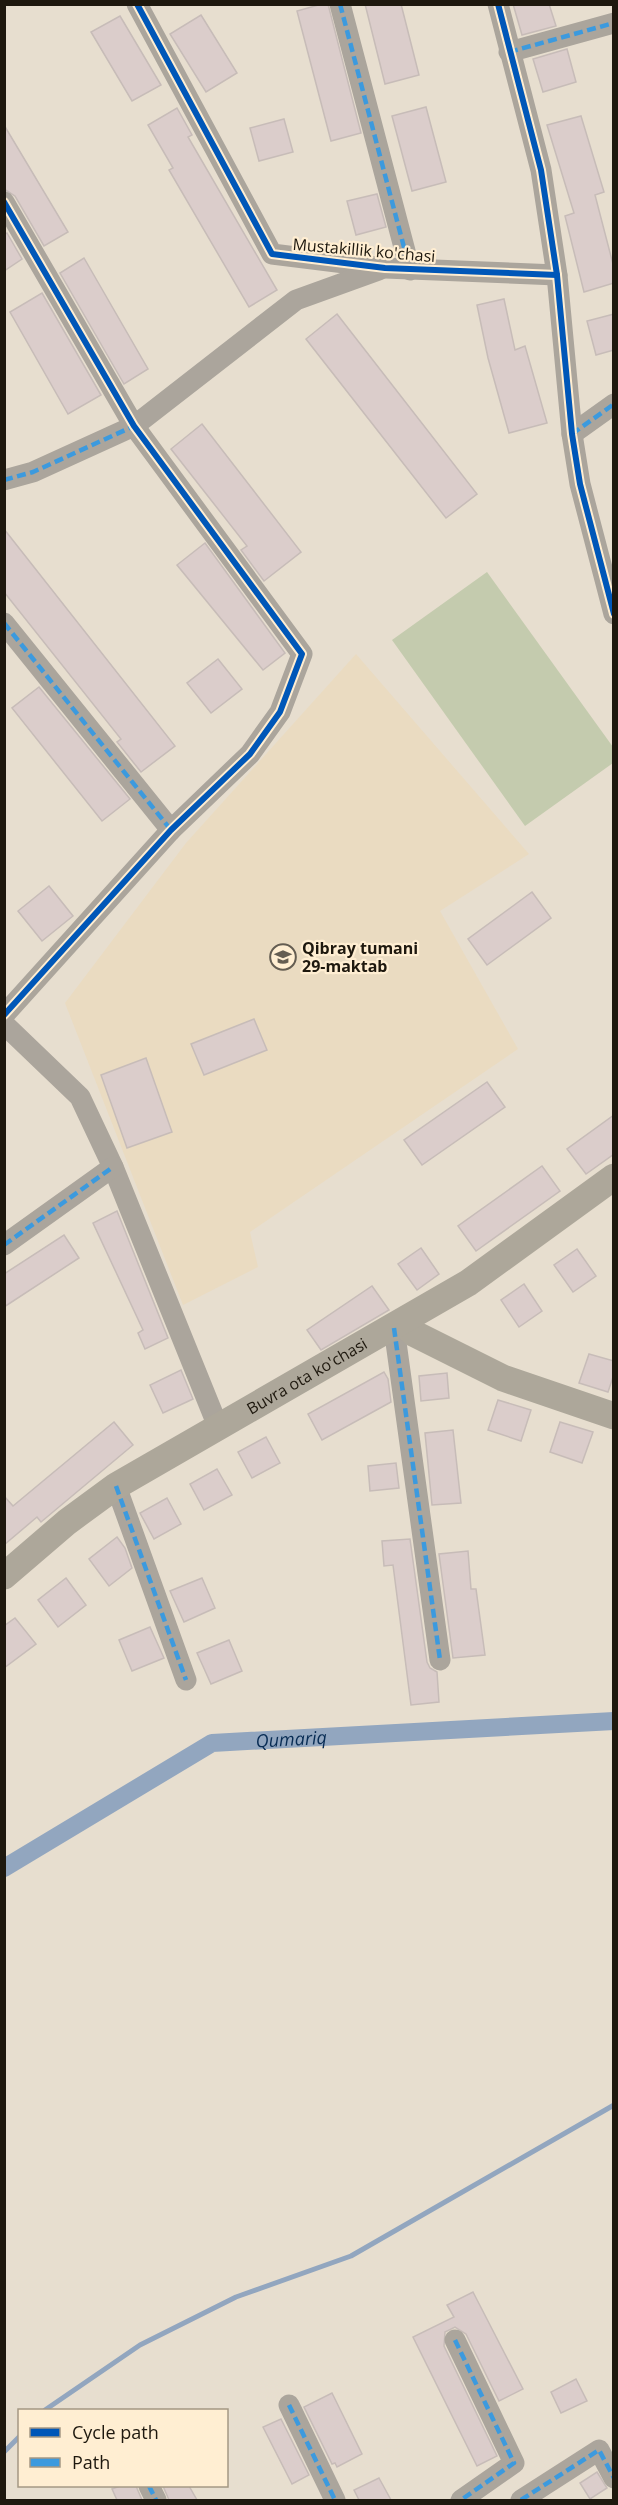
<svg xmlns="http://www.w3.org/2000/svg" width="618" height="2505" font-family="'Open Sans',sans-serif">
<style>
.built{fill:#eadbc1}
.green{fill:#c4cbae}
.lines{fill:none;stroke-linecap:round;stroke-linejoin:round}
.stream{stroke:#92a6bf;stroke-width:5}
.canal{stroke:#92a6bf;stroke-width:18}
.building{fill:#dbcdcb;stroke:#c7bcb8;stroke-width:1.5}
.minor{stroke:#aba59c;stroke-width:21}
.major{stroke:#ada79a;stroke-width:27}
.quiet{stroke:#3c9ade;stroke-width:4.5;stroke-dasharray:9 4.5;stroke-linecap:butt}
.cycleway-casing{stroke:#ffeed2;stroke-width:10}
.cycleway{stroke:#0057b8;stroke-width:6}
.labels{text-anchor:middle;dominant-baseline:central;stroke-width:4.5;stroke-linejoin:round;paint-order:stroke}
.street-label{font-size:16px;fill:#1e180e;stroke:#ffeed2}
.poi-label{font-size:16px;font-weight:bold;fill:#1e180e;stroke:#ffeed2;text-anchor:start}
.water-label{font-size:18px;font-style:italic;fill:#082c54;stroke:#ffeed2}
</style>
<rect width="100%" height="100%" fill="#e7decf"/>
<path class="built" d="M356 654 529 854 440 911 518 1049 250 1232 258 1267 183 1305 65 1003 186 843Z"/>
<path class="green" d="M487 572 613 747V763L525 826 392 640Z"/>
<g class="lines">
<g class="stream">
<path d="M45 2410 140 2345 236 2297 351 2256 614 2105"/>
<path d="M4 2452 20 2436"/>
</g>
<path class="canal" id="s1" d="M4 1868 212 1743 614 1721"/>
</g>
<g class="building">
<path d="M322 4H328L361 133 331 141 297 11Z"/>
<path d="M365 4H401L419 75 385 84Z"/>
<path d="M513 4H549L556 26 522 35Z"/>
<path d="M201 15 237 73 206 92 170 34Z"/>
<path d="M120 16 161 85 132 101 91 32Z"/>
<path d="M567 49 576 82 543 92 533 59Z"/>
<path d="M426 107 446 182 412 191 392 116Z"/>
<path d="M177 108 192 135 188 137 277 290 249 307 169 170 173 168 148 125Z"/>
<path d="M581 116 604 192 595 195 614 268V283L584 292 565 216 574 213 547 125Z"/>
<path d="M284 119 293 152 259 161 250 128Z"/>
<path d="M4 125 68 232 44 246 15 196 4 189Z"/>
<path d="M377 194 386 227 356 235 347 201Z"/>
<path d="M7 233 22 259 4 271V235Z"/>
<path d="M84 258 148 369 124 384 60 273Z"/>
<path d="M42 293 101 395 68 414 10 312Z"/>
<path d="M504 299 515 350 525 346 547 423 509 433 488 358 477 305Z"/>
<path d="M337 314 477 494 446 518 306 339Z"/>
<path d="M614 314V350L596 355 587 321Z"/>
<path d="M202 424 301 552 264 581 241 550 247 546 171 449Z"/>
<path d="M4 529 175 746 141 772 117 742 121 739 4 592Z"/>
<path d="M205 543 285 653 263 670 177 565Z"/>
<path d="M218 659 242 689 211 713 187 683Z"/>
<path d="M39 687 130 799 102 821 12 708Z"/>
<path d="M49 886 73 916 42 941 18 911Z"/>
<path d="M532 892 551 918 487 965 468 939Z"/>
<path d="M254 1019 267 1050 204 1075 191 1044Z"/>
<path d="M146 1058 172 1132 127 1148 101 1075Z"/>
<path d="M487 1082 505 1107 422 1165 404 1140Z"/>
<path d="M614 1115V1154L586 1174 567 1149Z"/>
<path d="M542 1166 560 1191 476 1251 458 1226Z"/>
<path d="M117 1211 168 1338 145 1349 138 1333 143 1330 93 1223Z"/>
<path d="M64 1235 79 1258 4 1307V1274Z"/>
<path d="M421 1248 439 1274 417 1290 398 1264Z"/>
<path d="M577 1249 596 1276 573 1292 554 1265Z"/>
<path d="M524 1284 542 1311 519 1327 501 1300Z"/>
<path d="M372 1286 389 1310 321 1350 307 1330Z"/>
<path d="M589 1354 614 1361V1374L608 1392 579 1383Z"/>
<path d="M181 1370 193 1399 163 1413 150 1385Z"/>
<path d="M384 1372 388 1379 391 1402 322 1440 308 1414Z"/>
<path d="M447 1373 449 1398 421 1401 419 1376Z"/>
<path d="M498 1400 531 1410 521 1441 488 1430Z"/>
<path d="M114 1422 133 1445 41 1522 37 1517 4 1545V1496L13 1506Z"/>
<path d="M560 1422 593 1432 582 1463 550 1452Z"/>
<path d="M453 1430 461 1503 432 1505 425 1433Z"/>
<path d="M266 1437 280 1463 252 1478 238 1452Z"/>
<path d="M396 1463 399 1488 370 1491 368 1466Z"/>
<path d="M217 1469 232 1495 204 1510 190 1484Z"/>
<path d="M167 1498 181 1524 154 1539 140 1513Z"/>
<path d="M117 1537 125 1548 132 1568 109 1586 89 1559Z"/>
<path d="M410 1539 427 1662 430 1668 437 1672 439 1702 411 1705 393 1565 384 1566 382 1541Z"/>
<path d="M468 1551 471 1589H476L485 1655 453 1658 439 1554Z"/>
<path d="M66 1578 86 1605 58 1627 38 1600Z"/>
<path d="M202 1578 215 1608 184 1622 170 1591Z"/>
<path d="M15 1618 36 1644 4 1668V1626Z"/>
<path d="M150 1627 164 1658 132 1671 119 1640Z"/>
<path d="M229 1640 242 1671 211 1684 197 1653Z"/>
<path d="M473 2292 523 2389 499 2401 466 2334 455 2327 445 2332 444 2346 497 2456 477 2466 413 2337 454 2317 447 2305Z"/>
<path d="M576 2379 587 2401 561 2413 551 2392Z"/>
<path d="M332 2393 362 2454 337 2467 335 2463 332 2464 304 2407Z"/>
<path d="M281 2419 309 2475 292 2484 263 2427Z"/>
<path d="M597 2472 607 2488 590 2499 580 2483Z"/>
<path d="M379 2478 391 2500H359L354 2490Z"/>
<path d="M120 2486H136L142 2500H117L112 2489Z"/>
<path d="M163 2486H189L197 2500H169Z"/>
</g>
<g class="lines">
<g class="minor">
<path d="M137 4 272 254 385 268 557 275"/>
<path d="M340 4 410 270"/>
<path d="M498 4 541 170 557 275 572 434 580 484 614 614"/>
<path d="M509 52 614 23"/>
<path d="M4 202 134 426 302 654 280 712 250 754 171 830 4 1015"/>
<path d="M572 434 614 404"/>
<path d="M4 480 33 472 134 426 296 300 379 270"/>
<path d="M4 623 171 830"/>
<path d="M4 1024 80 1097 113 1167 219 1429"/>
<path d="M4 1245 113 1167"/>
<path d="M394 1328 440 1660"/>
<path d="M116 1486 186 1680"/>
<path d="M455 2340 514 2463 461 2500"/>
<path d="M289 2405 335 2500"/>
<path d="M149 2486 156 2500"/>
<path d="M521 2500 599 2450 614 2478"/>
</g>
<g class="major">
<path d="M403 1323 415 1334 503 1378 614 1416"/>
<path id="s2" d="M4 1576 67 1522 116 1486 468 1283 614 1177"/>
</g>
<g class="quiet">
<path d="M340 4 410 270"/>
<path d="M509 52 614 23"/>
<path d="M572 434 614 404"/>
<path d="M4 480 33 472 134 426 132 423"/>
<path d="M4 623 171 830"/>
<path d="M4 1245 113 1167"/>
<path d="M394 1328 440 1660"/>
<path d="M116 1486 186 1680"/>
<path d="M455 2340 514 2463 461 2500"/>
<path d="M289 2405 335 2500"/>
<path d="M149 2486 156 2500"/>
<path d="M521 2500 599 2450 614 2478"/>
</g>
<g class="cycleway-casing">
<g id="cycleway">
<path d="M137 4 272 254 385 268 557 275"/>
<path d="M498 4 541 170 557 275 572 434 580 484 614 614"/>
<path d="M4 202 134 426 302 654 280 712 250 754 171 830 4 1015"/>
</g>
</g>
<use href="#cycleway" class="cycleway"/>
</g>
<defs>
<g id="school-ring" transform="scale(1.35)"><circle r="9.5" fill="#ffeed2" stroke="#645d52" stroke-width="1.5"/><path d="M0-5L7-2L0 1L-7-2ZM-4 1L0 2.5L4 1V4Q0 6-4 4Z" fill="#645d52"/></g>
</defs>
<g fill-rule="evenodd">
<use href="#school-ring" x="283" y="957"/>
</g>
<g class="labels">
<g class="street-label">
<text transform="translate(364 250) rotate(5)">Mustakillik ko'chasi</text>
<text stroke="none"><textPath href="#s2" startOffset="364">Buvra ota ko'chasi</textPath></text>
</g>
<g class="poi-label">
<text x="302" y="948">Qibray tumani<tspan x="302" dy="18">29-maktab</tspan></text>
</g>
<g class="water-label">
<text stroke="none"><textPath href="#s1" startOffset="322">Qumariq</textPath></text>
</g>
</g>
<rect width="618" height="2505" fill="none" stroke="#1e180e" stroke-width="12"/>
<rect x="18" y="2409" width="210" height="78" fill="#ffeed2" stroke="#a59884" stroke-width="1.5"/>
<rect x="30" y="2428" width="30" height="9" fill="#0057b8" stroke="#a59884" stroke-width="1.5"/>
<text x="72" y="2439" font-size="18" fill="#1e180e">Cycle path</text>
<rect x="30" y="2458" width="30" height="9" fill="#3c9ade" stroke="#a59884" stroke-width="1.5"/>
<text x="72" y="2469" font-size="18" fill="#1e180e">Path</text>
</svg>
